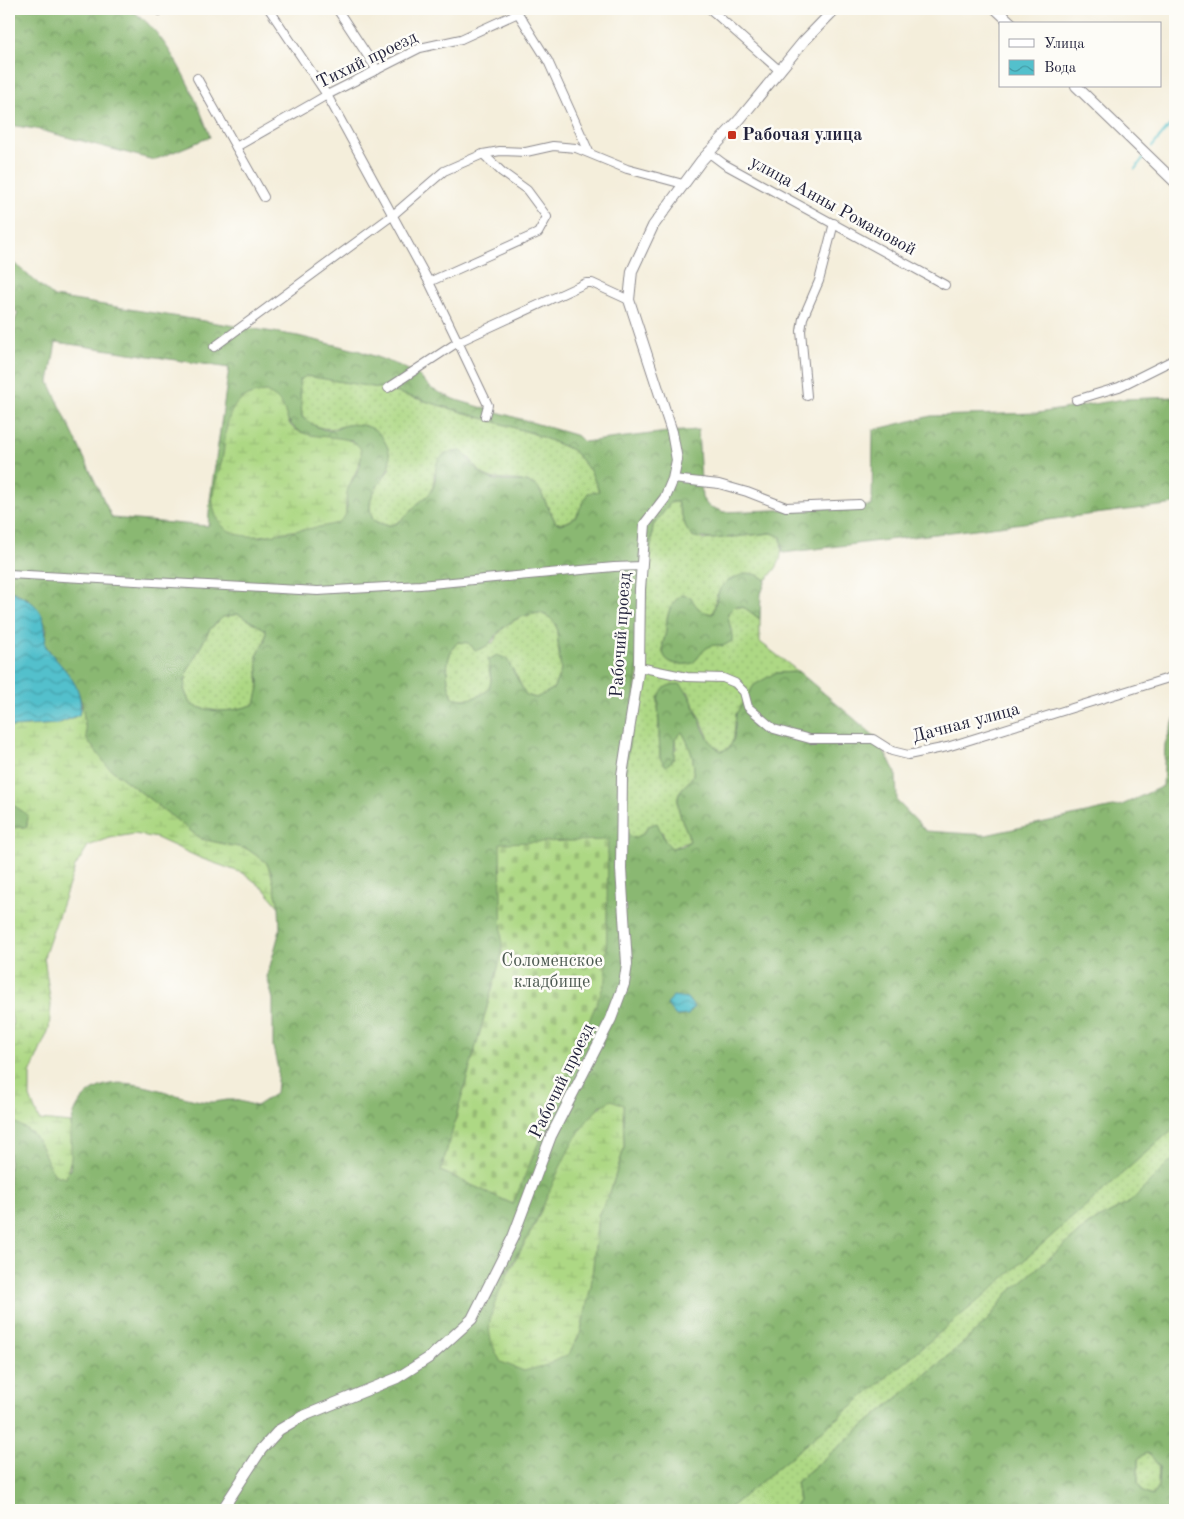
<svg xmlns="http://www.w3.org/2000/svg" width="1184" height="1519" font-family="'Old Standard TT',serif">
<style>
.grass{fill:url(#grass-dots);stroke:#687d60}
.forest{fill:url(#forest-crowns);stroke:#566d56;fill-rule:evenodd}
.wetland{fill:url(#wetland-marsh);stroke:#687d60}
.cemetery{fill:url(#cemetery-stones);stroke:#687d60}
.water{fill:url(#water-waves);stroke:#3a7184}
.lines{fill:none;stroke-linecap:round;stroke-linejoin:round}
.stream{stroke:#53c0cc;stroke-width:2}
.street-casing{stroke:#8b888b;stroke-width:10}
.secondary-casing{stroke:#8b888b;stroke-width:12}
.street{stroke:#fff;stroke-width:8}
.secondary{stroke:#fff;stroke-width:10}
.poi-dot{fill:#c8321e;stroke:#fdfcf7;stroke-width:2}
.labels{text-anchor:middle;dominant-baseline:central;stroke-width:5;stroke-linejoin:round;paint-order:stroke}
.street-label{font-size:18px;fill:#22223b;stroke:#fdfcf7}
.poi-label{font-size:18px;font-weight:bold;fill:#22223b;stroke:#fdfcf7;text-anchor:start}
.park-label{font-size:18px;fill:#4c5951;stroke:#fdfcf7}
</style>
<defs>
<pattern id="grass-dots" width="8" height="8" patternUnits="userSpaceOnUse" patternTransform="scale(1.25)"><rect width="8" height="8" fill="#add884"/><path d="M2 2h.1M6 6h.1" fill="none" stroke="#95b973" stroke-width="1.8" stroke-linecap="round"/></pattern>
<pattern id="forest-crowns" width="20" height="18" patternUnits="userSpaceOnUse" patternTransform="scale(1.25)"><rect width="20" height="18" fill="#8ab872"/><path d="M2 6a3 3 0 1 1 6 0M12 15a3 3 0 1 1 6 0" fill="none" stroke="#70955f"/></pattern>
<pattern id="wetland-marsh" width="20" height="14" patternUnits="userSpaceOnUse" patternTransform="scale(1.25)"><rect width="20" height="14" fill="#add884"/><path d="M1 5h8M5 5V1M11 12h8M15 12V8" fill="none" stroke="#95b973"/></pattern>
<pattern id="cemetery-stones" width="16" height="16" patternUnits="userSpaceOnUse" patternTransform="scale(1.25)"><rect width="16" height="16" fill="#add884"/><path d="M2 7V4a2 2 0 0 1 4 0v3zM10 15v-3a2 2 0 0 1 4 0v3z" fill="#95b973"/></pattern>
<pattern id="water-waves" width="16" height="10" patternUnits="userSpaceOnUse" patternTransform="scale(1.25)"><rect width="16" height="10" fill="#53c0cc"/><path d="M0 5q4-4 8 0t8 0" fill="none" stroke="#449ca7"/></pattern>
</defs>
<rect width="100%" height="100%" fill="#fdfcf7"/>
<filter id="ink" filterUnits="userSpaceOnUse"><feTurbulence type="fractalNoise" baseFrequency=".02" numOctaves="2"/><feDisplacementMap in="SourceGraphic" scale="10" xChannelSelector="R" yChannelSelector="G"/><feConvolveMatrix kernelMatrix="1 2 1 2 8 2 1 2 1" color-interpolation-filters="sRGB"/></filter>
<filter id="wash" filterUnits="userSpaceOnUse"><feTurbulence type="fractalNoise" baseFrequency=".0096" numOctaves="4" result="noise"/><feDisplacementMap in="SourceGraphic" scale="20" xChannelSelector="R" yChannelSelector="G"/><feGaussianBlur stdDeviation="1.12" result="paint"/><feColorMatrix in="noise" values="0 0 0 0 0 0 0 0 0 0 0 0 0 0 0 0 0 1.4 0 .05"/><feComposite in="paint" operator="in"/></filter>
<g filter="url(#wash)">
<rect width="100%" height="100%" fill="#f4eedb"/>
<g class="grass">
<path d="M306 375 385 389 532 433 573 450 591 472 599 491C585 505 576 525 556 523L538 487C509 470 490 494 469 457L434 474C434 481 434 487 430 493 424 500 400 524 391 525 384 526 379 523 373 520 363 498 379 486 390 468L347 425C327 431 319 430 302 417L299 381Z"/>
<path d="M671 502H677L687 530 703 540 772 533 781 537C782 558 782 563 766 580L758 575 717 594 713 614 703 612 681 595C669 605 667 615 666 629 666 636 662 642 663 649 663 665 681 666 693 663L705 648 733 631 728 622V612L735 606 745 608 760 619V642L799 672 775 673 736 714 734 738 729 749 721 751 712 745 688 691 658 699 660 758 676 749 675 739 682 732C688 741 698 765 692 777 687 786 678 788 678 800 677 814 687 828 690 841L672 848 665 841 662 831 633 838 626 831 627 762 653 526Z"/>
<path d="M540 613 549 617 556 624 557 632 561 671 553 689 536 698 526 695 512 668 489 670 491 680 490 689C478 698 466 702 453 697 445 681 444 655 458 642L493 643C502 624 520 615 540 613Z"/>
<path d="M238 614 266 629 265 641 257 656 259 687 256 704C233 712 213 714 190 704L184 689 187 672 210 629 223 617Z"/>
<path d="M1175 1127V1157L1130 1202 1088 1225 1008 1294 989 1319 961 1345 796 1482 799 1501 792 1510H727Z"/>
<path d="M1145 1453 1150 1455 1159 1466 1158 1487 1152 1496 1143 1492 1138 1484V1459Z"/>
</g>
<g class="forest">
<path d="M9 9C26 9 122 5 130 10 166 28 198 101 210 137L154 160 36 129 9 125Z"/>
<path d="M9 259 54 297 298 336 360 351 398 365 417 374 432 389 453 399 578 436 584 442 668 432 698 430 702 498 708 506 724 512 872 506 873 430 931 416 1038 413 1124 399 1175 397V504L783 553 781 537 772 533 713 539 693 537 687 530 677 502H671L653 526 627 762 626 831 633 838 643 834 648 826 657 823 665 841 672 848 682 846 690 841C687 828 677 815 678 800 678 788 687 786 692 777 698 766 688 741 682 732L675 739 674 759 666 766 660 758 658 699C662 687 668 684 680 684 700 702 698 737 721 751L729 748 734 738 736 714 754 685 775 673 799 672 877 738 896 773 897 801 926 831 986 835 1122 805 1163 786 1165 744 1175 717V1127L979 1300 727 1510H9V1117C15 1124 25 1127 32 1133 43 1144 46 1162 55 1175L70 1170C72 1147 65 1120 82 1100 114 1063 168 1098 208 1102 216 1103 225 1099 234 1100 241 1101 249 1104 256 1106L276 1093 278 1069 273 1047V999L267 977 280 930 279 907 271 873 266 862 247 849 201 839 108 767 87 740 82 704 73 681 44 644 47 629 29 599 9 590V538L13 531 9 503V465L14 439 9 435V338L18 312 9 309ZM56 342 229 368 210 500 208 526 112 518 49 382ZM306 376 385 389 532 433 573 450 591 472 599 491 588 493C578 509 578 525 556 523L538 487C520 476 506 485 489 478 476 473 471 459 461 451 423 454 443 475 430 493 426 498 420 501 415 506 401 521 395 532 373 520 357 484 409 477 382 437 375 426 359 423 347 425 341 426 335 431 329 430 320 430 308 422 302 417L299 381ZM285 413C293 441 328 437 352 440L361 456 360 466 346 492 347 507 338 523 258 537 221 524 213 506V495L223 458 229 419ZM541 613 549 617 556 624 557 632 561 671 553 689 536 698 526 695 507 659 497 655 488 660 491 680 489 689C478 698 466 702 453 697 445 681 444 655 458 642L468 643 475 650C492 648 492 637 504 627 515 618 527 614 541 613ZM238 614 266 630 265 641 257 656 259 687 255 704C233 712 213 714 190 704L184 689 187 672 210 629 223 617ZM502 954 513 1204 441 1171ZM687 998 694 1007 688 1015 676 1016 667 1005ZM601 1105H623L624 1148 610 1192 598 1215 591 1286 580 1334 507 1272C515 1258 525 1244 532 1229 554 1186 569 1142 601 1105Z"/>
<path d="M748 573 758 575 766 580 761 594 760 619 745 608 735 606 728 613C728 623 733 631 732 641L723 646C706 642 704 652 693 663 681 666 663 665 663 649 662 642 666 636 666 629 667 615 669 605 681 595L691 597C696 608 701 612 713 614 719 586 719 582 748 573Z"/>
<path d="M9 802 28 815 27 827 9 828Z"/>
<path d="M1175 1157V1510H791L799 1501 796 1482 961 1345 989 1319 1007 1294 1088 1225 1130 1202ZM1146 1453 1150 1455 1159 1466 1158 1487 1152 1496 1143 1492 1138 1483V1459Z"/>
</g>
<g class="wetland">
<path d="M266 392C271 395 278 398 281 404 287 412 286 425 296 430 309 437 324 436 338 438 378 443 356 467 348 489 345 497 347 508 345 516L338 523C323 527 308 529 292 531 264 536 220 547 213 505 211 491 219 474 222 460 226 442 224 417 238 402 245 395 256 393 266 392Z"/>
<path d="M82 704 87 740 108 767 201 839 247 849 266 862 271 873 279 907 264 889 245 874 200 858 157 838 134 834 110 838 88 846 75 867 44 957 51 1005 49 1029 30 1074V1097L39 1120 71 1123V1158L66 1178 55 1175C46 1163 43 1144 32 1133 25 1127 15 1124 9 1117V1040C14 1028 13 1020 9 1007V828L27 827 28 815 9 802V727L57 724 79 715Z"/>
<path d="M612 1100 623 1105 624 1148 610 1192 598 1215 591 1286 580 1334 569 1354 547 1365 524 1371 501 1362C493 1347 486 1334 491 1316 499 1284 517 1259 532 1230 551 1194 574 1116 612 1100Z"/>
</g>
<path class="cemetery" d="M608 840 606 980 513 1204 441 1171 502 954 500 843Z"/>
<g class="water">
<path d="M9 590C37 602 48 612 45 645 59 667 87 684 79 715L57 724 9 727Z"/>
<path d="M673 996 687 998 694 1007 688 1015 676 1016 667 1005Z"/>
</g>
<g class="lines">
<g class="stream">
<path d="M1152 147 1175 119"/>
<path d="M1135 169 1144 157"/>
</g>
</g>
</g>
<g filter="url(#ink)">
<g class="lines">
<g class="street-casing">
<g id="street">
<path d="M269 9 327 95 429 282"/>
<path d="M337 9 377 70"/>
<path d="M710 9 780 71"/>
<path d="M516 10 548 61 589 152"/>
<path d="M159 11 163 9"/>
<path d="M197 78 264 197"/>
<path d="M236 147 327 95 420 48 461 39 518 13"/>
<path d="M708 152 724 164 945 285"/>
<path d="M483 154 502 172 527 190 547 217 538 233 429 282 458 342 586 283H592L629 300"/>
<path d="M214 347 393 215 444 171 483 154 500 151 526 152 553 146 576 148 627 169 683 184"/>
<path d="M388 388 458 342 488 405 485 416"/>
<path d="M807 396 801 331 803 318 819 281 834 223"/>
<path d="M1076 400 1119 387 1175 359"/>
<path d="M673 479 719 484 747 492 786 507 859 504"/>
<path d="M9 574 318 591 420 585 614 567 642 566"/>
<path d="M639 667 687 677 723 678 735 683 744 692 748 707 774 729 788 733 810 739H873L892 751 908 755 947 747 1175 676"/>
</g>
</g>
<g class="secondary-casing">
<g id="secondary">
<path d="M996 9 1012 24"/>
<path d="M1076 86 1175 182"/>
<path d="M222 1510 261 1450 279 1430 301 1417 397 1378 430 1357 472 1319 513 1237 551 1136 611 1019 624 984 627 964 621 869 622 775 639 667 640 589 645 524 665 498 673 479 677 460 672 432 629 300 632 271 653 226 701 161 740 119 803 42 835 9"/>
</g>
</g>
<use href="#street" class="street"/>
<use href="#secondary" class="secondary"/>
</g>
</g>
<rect class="poi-dot" x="727" y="130" width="10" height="10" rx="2.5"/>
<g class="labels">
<g class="street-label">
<text transform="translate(367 60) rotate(-26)">Тихий проезд</text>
<text transform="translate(833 206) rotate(29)">улица Анны Романовой</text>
<text transform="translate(621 635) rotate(-86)">Рабочий проезд</text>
<text transform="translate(966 723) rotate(-15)">Дачная улица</text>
<text transform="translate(562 1081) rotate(-64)">Рабочий проезд</text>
</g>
<g class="poi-label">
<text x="742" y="135">Рабочая улица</text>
</g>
<g class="park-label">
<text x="552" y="961">Соломенское<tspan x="552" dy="21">кладбище</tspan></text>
</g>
</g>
<rect width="1184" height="1519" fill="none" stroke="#fdfcf7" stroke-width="30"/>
<rect x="999" y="22" width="162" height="65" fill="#fdfcf7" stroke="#a5a5ac"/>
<rect x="1009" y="39" width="25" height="8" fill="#ffffff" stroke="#a5a5ac"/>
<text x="1044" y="48" font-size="15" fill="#22223b">Улица</text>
<rect x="1009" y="60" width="25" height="15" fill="url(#water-waves)" stroke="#a5a5ac"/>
<text x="1044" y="72" font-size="15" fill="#22223b">Вода</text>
</svg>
